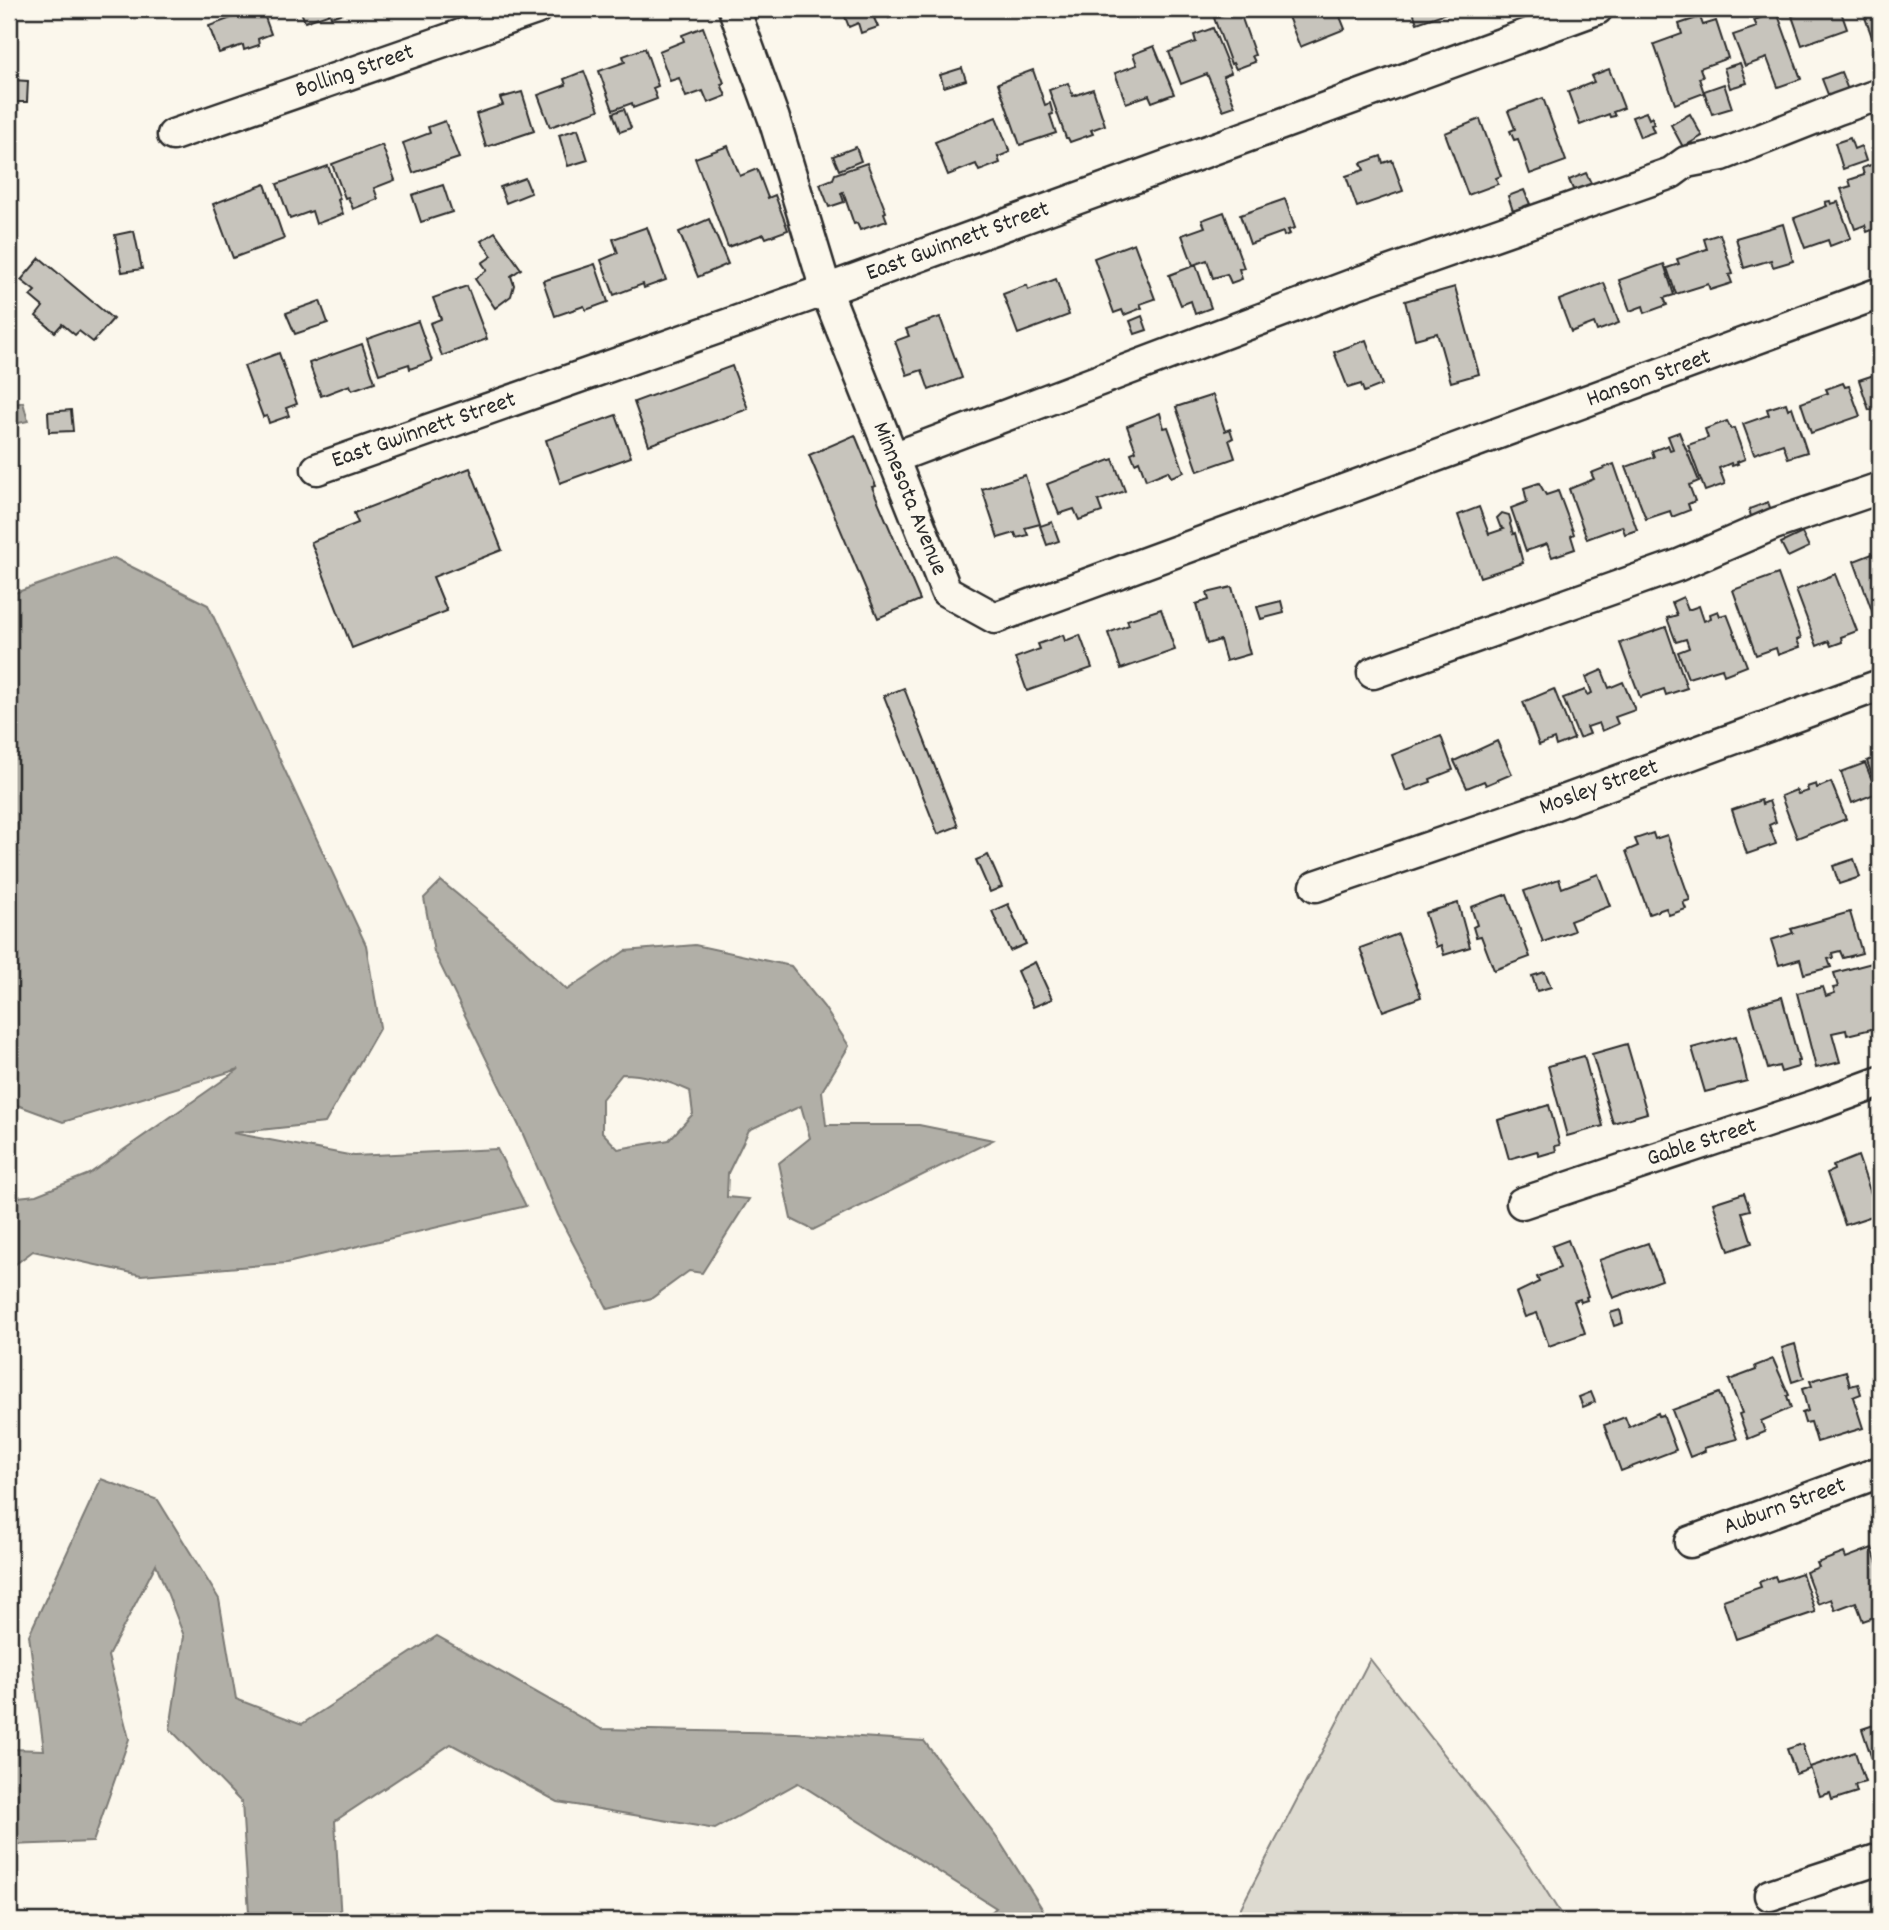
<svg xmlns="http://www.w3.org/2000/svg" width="1889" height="1930" font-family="Dekko,sans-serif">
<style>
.green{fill:#dddad0;stroke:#84827e;stroke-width:2}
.water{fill:#b1afa7;stroke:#7b7a75;stroke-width:2;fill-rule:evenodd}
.building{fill:#c7c4bc;stroke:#2b2b2b;stroke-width:2}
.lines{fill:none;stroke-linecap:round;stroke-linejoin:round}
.minor-casing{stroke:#2b2b2b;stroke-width:35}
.minor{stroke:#fbf7ec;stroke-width:30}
.labels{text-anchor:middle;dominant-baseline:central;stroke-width:5;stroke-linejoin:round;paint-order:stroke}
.street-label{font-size:24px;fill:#2b2b2b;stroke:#fbf7ec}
</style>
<rect width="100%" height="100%" fill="#fbf7ec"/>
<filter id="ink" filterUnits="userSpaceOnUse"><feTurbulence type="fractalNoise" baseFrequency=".0143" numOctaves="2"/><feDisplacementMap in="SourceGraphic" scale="14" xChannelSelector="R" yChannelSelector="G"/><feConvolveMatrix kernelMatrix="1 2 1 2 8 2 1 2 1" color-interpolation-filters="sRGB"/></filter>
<g filter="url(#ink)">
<path class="green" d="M1370 1659 1528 1862 1565 1921H1240L1237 1915Z"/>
<g class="water">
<path d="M23 402 28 421 9 425V406Z"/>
<path d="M114 558 208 605 366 945 380 1027 325 1123 233 1133 354 1156 497 1149 526 1206 287 1263 141 1275 33 1251 9 1269V1198L36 1195 89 1174 239 1069 63 1122 9 1102V595Z"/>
<path d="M441 881 520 946 567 990 625 951 695 945 791 966 824 1007 849 1046 822 1091 826 1125H919L993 1140 813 1230 791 1219 779 1163 810 1138 801 1106 749 1130 728 1173 727 1197 749 1199 702 1273 689 1271 652 1298 608 1309 558 1215 522 1132 434 952 424 898ZM622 1074C646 1074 668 1081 690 1091L693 1114 669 1140 618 1149 602 1132V1099Z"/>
<path d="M101 1479 158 1500 219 1599 236 1699 302 1724 437 1636 601 1729 796 1733 924 1741 1000 1842 1050 1921H981L996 1908 798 1783 715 1829 558 1802 451 1744 335 1821 341 1921H291L249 1913 242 1803 170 1729 184 1636 156 1564 108 1656 129 1739 93 1842 9 1845V1749L44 1750 29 1635Z"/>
</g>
<g class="building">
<path d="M256 9H262L271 34 258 39 259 45 244 50 243 45 219 53 209 26Z"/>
<path d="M300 9H342L343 13 331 17 330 13 305 22Z"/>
<path d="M842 9H884L886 14 874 18 878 27 861 33 858 23 849 27Z"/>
<path d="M886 9H906L907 11 889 18Z"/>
<path d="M1285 9H1337L1345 29 1300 47Z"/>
<path d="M1412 9H1451L1452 11 1417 23Z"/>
<path d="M1812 9H1840L1847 29 1802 45 1792 16Z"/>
<path d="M1862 9H1880V46L1876 48Z"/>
<path d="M1239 10 1255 55 1252 56 1255 62 1236 69 1233 63 1231 64 1214 18Z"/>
<path d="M1777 12 1801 79 1778 87 1767 58 1745 66 1733 35 1757 27 1754 20Z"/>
<path d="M1700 17 1703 25 1716 21 1728 58 1700 68 1703 77 1699 78 1704 93 1675 104 1654 44 1682 34 1679 24Z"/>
<path d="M703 27 724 83 721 84 726 96 708 103 703 91 686 97 679 78 670 81 659 51 684 41 682 35Z"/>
<path d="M1213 28 1231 73 1223 76 1235 106 1223 110 1207 74 1181 84 1169 52 1196 42 1194 35Z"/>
<path d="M1154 46 1174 94 1152 102 1149 95 1126 103 1115 73 1137 65 1133 54Z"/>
<path d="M645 48 658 86 653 88 657 99 633 108 632 103 613 110 599 71 625 62 623 56Z"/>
<path d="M1740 63 1747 83 1730 88 1724 68Z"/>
<path d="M962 68 966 80 944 87 940 75Z"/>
<path d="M1609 69 1624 108 1613 112 1615 116 1610 117 1609 114 1580 125 1568 92 1594 82 1591 76Z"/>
<path d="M1033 70 1045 105 1050 103 1053 114 1050 115 1056 133 1020 145 998 83Z"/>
<path d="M584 71 599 110 550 127 538 95 566 85 564 79Z"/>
<path d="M1841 72 1848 90 1829 97 1822 79Z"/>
<path d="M12 80 28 81 27 102H11Z"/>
<path d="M1068 83 1073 96 1093 89 1105 125 1091 130 1093 134 1070 142 1068 138H1066L1049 90Z"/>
<path d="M1724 84 1732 108 1712 114 1704 91Z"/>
<path d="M522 92 534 131 486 147 476 114 503 105 500 98Z"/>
<path d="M1543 98 1566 161 1530 174 1518 139 1514 140 1510 131 1515 129 1508 111Z"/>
<path d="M624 109 631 128 620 132 613 113Z"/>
<path d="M1646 112 1649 119 1652 117 1654 124 1651 125 1654 132 1640 137 1632 117Z"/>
<path d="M1880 113V129L1877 130 1872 116Z"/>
<path d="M1690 114 1702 136 1683 147 1671 125Z"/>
<path d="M996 117 1010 152 998 157 1000 163 979 171 976 164 948 175 935 142Z"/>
<path d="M1480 119 1501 176 1496 178 1498 184 1468 195 1445 133Z"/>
<path d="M445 121 459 158 413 173 403 143 430 133 428 127Z"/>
<path d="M578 129 588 160 568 166 559 135Z"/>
<path d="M1850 138 1854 149 1861 146 1866 161 1843 169 1835 143Z"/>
<path d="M382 145 395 180 374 188 378 199 353 209 348 197 345 198 332 164Z"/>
<path d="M728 146 740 176 757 169 768 198 775 195 788 230 766 238 764 234 728 247 695 158Z"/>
<path d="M856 147 861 161 839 170 833 156Z"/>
<path d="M1381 156 1383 163 1392 160 1403 191 1357 207 1346 176 1364 170 1361 163Z"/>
<path d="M1880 162V227L1867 232 1865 225 1855 229 1841 189 1851 186 1849 180 1864 175 1862 168Z"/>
<path d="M867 163 886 212 884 213 887 221 860 230 857 223 854 224 843 192 841 193 844 202 829 207 820 184 833 179 835 174Z"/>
<path d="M328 166 340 199 338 200 343 214 316 224 312 211 290 219 277 184Z"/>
<path d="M1586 173 1593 187 1575 194 1569 180Z"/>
<path d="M525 178 531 193 506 203 500 187Z"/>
<path d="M265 184 284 239 233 258 213 204Z"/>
<path d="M443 185 452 212 421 222 412 195Z"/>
<path d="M1524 190 1530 204 1513 211 1508 196Z"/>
<path d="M1285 199 1295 228 1288 230 1290 234 1284 236 1283 232 1250 244 1240 215Z"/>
<path d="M1830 201 1831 204 1838 202 1851 238 1830 246 1828 240 1805 248 1794 218 1827 206 1825 202Z"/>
<path d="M1224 212 1244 268 1239 269 1242 279 1231 283 1227 274 1213 278 1207 260 1193 265 1182 235 1205 227 1202 220Z"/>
<path d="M709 219 728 264 698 277 679 232Z"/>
<path d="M1783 224 1793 261 1773 267 1771 260 1744 268 1736 238Z"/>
<path d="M647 227 666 280 644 288 643 284 614 295 601 260 618 253 613 239Z"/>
<path d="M134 231 142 269 122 272 115 235Z"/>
<path d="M495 232 521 269 511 276 514 285 511 296 495 308 475 279 487 270 482 263 492 256 481 241Z"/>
<path d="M1720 234 1733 274 1729 275 1732 283 1710 290 1708 284 1676 294 1667 268 1679 264 1677 259 1707 249 1704 239Z"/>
<path d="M1134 243 1155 299 1140 304 1142 308 1124 315 1122 310 1114 313 1094 258Z"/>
<path d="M40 258 113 319 93 342 79 331 75 335 62 324 55 332 36 316 43 307 30 296 35 291 21 280Z"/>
<path d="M595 264 608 302 586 310 584 306 555 316 543 281Z"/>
<path d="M1664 264 1674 295 1664 298 1667 305 1645 313 1643 306 1630 311 1619 280Z"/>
<path d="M1196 265 1211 308 1195 314 1191 301 1181 305 1169 275Z"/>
<path d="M1056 279 1069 315 1018 334 1003 294 1027 285 1028 290Z"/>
<path d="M1604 283 1619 323 1597 331 1594 323 1571 332 1559 300Z"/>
<path d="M467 286 487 339 442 356 430 323 441 319 433 298Z"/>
<path d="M1455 287 1479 374 1451 382 1437 333 1415 339 1405 301Z"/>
<path d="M320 301 328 323 295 334 286 313Z"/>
<path d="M1142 316 1147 330 1135 334 1130 321Z"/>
<path d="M940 317 962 378 929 390 922 370 907 375 895 341 909 336 906 329Z"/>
<path d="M418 321 432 361 410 369 409 364 379 374 367 339Z"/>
<path d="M1366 340 1382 385 1364 392 1361 384 1348 388 1334 352Z"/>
<path d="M362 344 375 382 352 390 350 385 321 396 309 363Z"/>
<path d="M279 353 297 404 286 408 289 416 269 423 267 416 263 417 244 366Z"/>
<path d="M732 366 748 409 649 445 634 402Z"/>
<path d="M1880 373V407L1869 410 1859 380Z"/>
<path d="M1843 383 1845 387 1849 386 1860 416 1811 433 1801 403 1828 393 1826 389Z"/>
<path d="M1213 395 1225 431 1230 429 1233 438 1229 440 1235 458 1198 471 1176 407Z"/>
<path d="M1786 403 1788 409 1792 407 1807 452 1788 458 1783 444 1754 454 1743 424 1769 415 1767 409Z"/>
<path d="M71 410 73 431 49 432 48 412Z"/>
<path d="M1160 413 1164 428 1168 427 1184 472 1171 477 1168 471 1146 480 1139 461 1135 463 1131 453 1136 451 1127 426Z"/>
<path d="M616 415 631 457 560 483 546 440Z"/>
<path d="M1727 421 1731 429 1734 428 1745 459 1737 462 1738 464 1732 466 1731 463 1719 468 1725 484 1705 491 1688 445 1708 438 1705 429Z"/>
<path d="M1679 432 1699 481 1689 485 1695 501 1688 504 1690 510 1672 517 1670 511 1646 519 1626 467 1654 457 1652 451 1668 445 1670 450 1673 449 1668 436Z"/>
<path d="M855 435 876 486 872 487 920 600 878 618 809 455Z"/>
<path d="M1113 459 1125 491 1098 501 1102 512 1079 520 1074 509 1059 514 1047 484Z"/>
<path d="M1614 464 1637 530 1625 534 1622 526 1587 539 1569 489 1594 479 1591 473Z"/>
<path d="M470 468 502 550 433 577 447 611 352 648 311 542 358 523 354 513Z"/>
<path d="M1025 475 1040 524 1025 528 1028 535 1017 538 1015 533 998 538 982 489Z"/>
<path d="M1539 483 1546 495 1558 491 1574 534 1571 536 1575 549 1552 557 1547 544 1526 551 1511 508 1527 502 1524 488Z"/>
<path d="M1768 502 1772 513 1752 520 1749 509Z"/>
<path d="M1479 507 1489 534 1504 529 1500 526 1497 518 1502 513 1509 515 1511 522 1510 524 1513 534 1515 533 1523 563 1480 577 1458 515Z"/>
<path d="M1052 522 1059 541 1047 545 1040 526Z"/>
<path d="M1802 533 1809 547 1788 557 1781 543Z"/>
<path d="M1880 551V618L1875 619 1854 561Z"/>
<path d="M1778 574 1801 638 1797 640 1800 647 1778 655 1776 648 1756 655 1733 590Z"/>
<path d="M1835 574 1857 631 1841 637 1842 642 1831 646 1829 641 1817 646 1796 590Z"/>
<path d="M1232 587 1250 654 1226 661 1220 640 1207 644 1196 604 1209 600 1207 593Z"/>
<path d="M1683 597 1688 610 1699 606 1704 621 1711 618 1710 614 1718 611 1720 616 1727 614 1747 666 1724 675 1722 668 1688 678 1678 652 1689 648 1686 639 1676 642 1667 618 1677 615 1672 602Z"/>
<path d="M1281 601 1284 613 1261 619 1257 607Z"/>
<path d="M1161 609 1175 650 1121 669 1108 633 1129 625 1127 620Z"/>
<path d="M1666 627 1687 688 1666 695 1664 689 1640 697 1620 643Z"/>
<path d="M1063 635 1065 641 1080 635 1092 668 1027 691 1015 658 1040 649 1038 644Z"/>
<path d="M1602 670 1609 688 1623 682 1635 710 1615 717 1618 724 1602 731 1599 723 1587 727 1590 734 1579 738 1563 698 1585 690 1587 695 1592 693 1586 677Z"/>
<path d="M904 688 958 826 938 834 884 696Z"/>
<path d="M1554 689 1574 739 1556 746 1554 739 1539 745 1523 702Z"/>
<path d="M1441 736 1453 770 1430 779 1431 782 1406 791 1392 755Z"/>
<path d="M1497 741 1512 774 1486 785 1484 781 1467 788 1454 761Z"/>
<path d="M1880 756V798L1867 761Z"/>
<path d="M1865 763 1877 793 1852 803 1841 772Z"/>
<path d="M1831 782 1846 819 1797 838 1781 796 1796 790 1798 794 1808 791 1807 787 1816 784 1817 788Z"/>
<path d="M1761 800 1762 804 1769 801 1776 822 1769 825 1776 844 1747 854 1732 810Z"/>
<path d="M1653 833 1655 839 1667 835 1690 900 1683 902 1686 909 1669 915 1666 908 1649 914 1626 851 1638 846 1635 839Z"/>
<path d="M988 855 1002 887 990 892 976 860Z"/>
<path d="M1854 859 1860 877 1839 884 1833 866Z"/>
<path d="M1598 874 1610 906 1570 921 1574 931 1543 942 1524 891 1559 879 1562 888Z"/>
<path d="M1507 894 1530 957 1494 970 1481 936 1476 937 1473 927 1477 925 1471 907Z"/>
<path d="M1458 903 1470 947 1444 955 1441 945 1436 947 1425 913Z"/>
<path d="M1008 904 1026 944 1010 951 992 911Z"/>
<path d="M1850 912 1862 953 1843 958 1840 951 1832 953 1833 958 1828 959 1831 967 1804 974 1800 959 1779 965 1771 940 1793 933 1791 929Z"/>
<path d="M1398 934 1421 997 1383 1011 1360 948Z"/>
<path d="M1035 962 1052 999 1033 1007 1017 971Z"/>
<path d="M1872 963 1880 997V1027L1847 1035 1846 1030 1832 1033 1840 1062 1816 1068 1797 993 1823 987 1826 996 1835 993 1833 988 1838 987 1834 973Z"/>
<path d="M1545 972 1551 987 1537 991 1532 976Z"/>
<path d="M1782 997 1799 1061H1797L1798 1067 1781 1072 1779 1066 1768 1069 1750 1006Z"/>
<path d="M1736 1036 1747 1081 1705 1092 1692 1048Z"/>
<path d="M1627 1044 1647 1113 1613 1123 1592 1054Z"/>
<path d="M1584 1056 1603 1126 1567 1136 1548 1066Z"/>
<path d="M1549 1105 1560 1145 1555 1146 1556 1151 1539 1156 1537 1151 1509 1159 1498 1120Z"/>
<path d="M1858 1156 1878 1214 1845 1225 1827 1173 1834 1170 1833 1166Z"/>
<path d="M1744 1193 1750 1210 1742 1212 1752 1243 1729 1251 1713 1203Z"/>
<path d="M1568 1240 1588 1296 1586 1297 1587 1300 1581 1302 1580 1299 1574 1301 1585 1333 1549 1346 1537 1313 1525 1317 1516 1293 1539 1282 1537 1277 1560 1268 1552 1246Z"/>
<path d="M1648 1243 1662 1280 1613 1298 1599 1260Z"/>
<path d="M1620 1310 1623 1323 1614 1326 1610 1313Z"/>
<path d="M1795 1344 1804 1378 1792 1382 1782 1348Z"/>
<path d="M1773 1359 1789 1395 1787 1396 1791 1408 1761 1421 1765 1432 1748 1439 1739 1414 1742 1413 1729 1380 1756 1370 1755 1366Z"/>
<path d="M1846 1371 1850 1386 1858 1384 1861 1394 1853 1397 1863 1428 1817 1442 1811 1422 1805 1423 1802 1413 1808 1411 1802 1389 1812 1386 1810 1381Z"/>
<path d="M1591 1392 1595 1402 1583 1407 1579 1397Z"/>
<path d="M1719 1393 1737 1439 1704 1448 1705 1451 1690 1457 1672 1410Z"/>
<path d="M1658 1413 1659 1416 1663 1415 1676 1450 1621 1471 1604 1425 1625 1417 1629 1427Z"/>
<path d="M1872 1548 1880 1572V1615L1863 1621 1856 1602 1835 1610 1831 1599 1818 1604 1806 1572 1819 1567 1817 1563 1844 1553 1846 1558Z"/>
<path d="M1802 1573 1815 1612 1736 1639 1723 1600 1761 1587 1759 1582 1775 1576 1777 1581Z"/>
<path d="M1880 1723V1776L1878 1777 1862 1729Z"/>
<path d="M1802 1744 1810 1769 1796 1774 1787 1749Z"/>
<path d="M1855 1752 1865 1782 1855 1785 1857 1792 1832 1800 1830 1793 1820 1796 1810 1767Z"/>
</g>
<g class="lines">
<g class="minor-casing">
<g id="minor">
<path d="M734 9 774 119 826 290 946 591 995 618 1880 293"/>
<path d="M173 135 536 9"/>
<path d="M893 458 1354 284 1671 173 1686 162 1722 155 1838 109 1880 94"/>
<path d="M317 469 826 290 1597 9"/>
<path d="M1373 673 1679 565 1774 524 1880 488"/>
<path d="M1316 886 1547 807 1880 685"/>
<path d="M1522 1203 1820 1104 1880 1082"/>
<path d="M1690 1542 1880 1472"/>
<path d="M1770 1895 1880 1859"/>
</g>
</g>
<use href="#minor" class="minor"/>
</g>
</g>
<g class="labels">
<g class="street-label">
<text transform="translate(355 72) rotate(-19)">Bolling Street</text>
<text transform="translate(958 242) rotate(-20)">East Gwinnett Street</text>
<text transform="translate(1649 379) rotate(-20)">Hanson Street</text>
<text transform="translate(424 431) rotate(-19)">East Gwinnett Street</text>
<text transform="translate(909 499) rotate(68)">Minnesota Avenue</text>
<text transform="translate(1599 788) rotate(-20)">Mosley Street</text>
<text transform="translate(1702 1143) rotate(-18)">Gable Street</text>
<text transform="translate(1785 1507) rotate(-20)">Auburn Street</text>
</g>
</g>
<rect width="1889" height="1930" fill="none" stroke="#fbf7ec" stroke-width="35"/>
<rect x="18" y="18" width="1854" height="1895" fill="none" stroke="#2b2b2b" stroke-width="2.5" filter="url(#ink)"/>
</svg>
